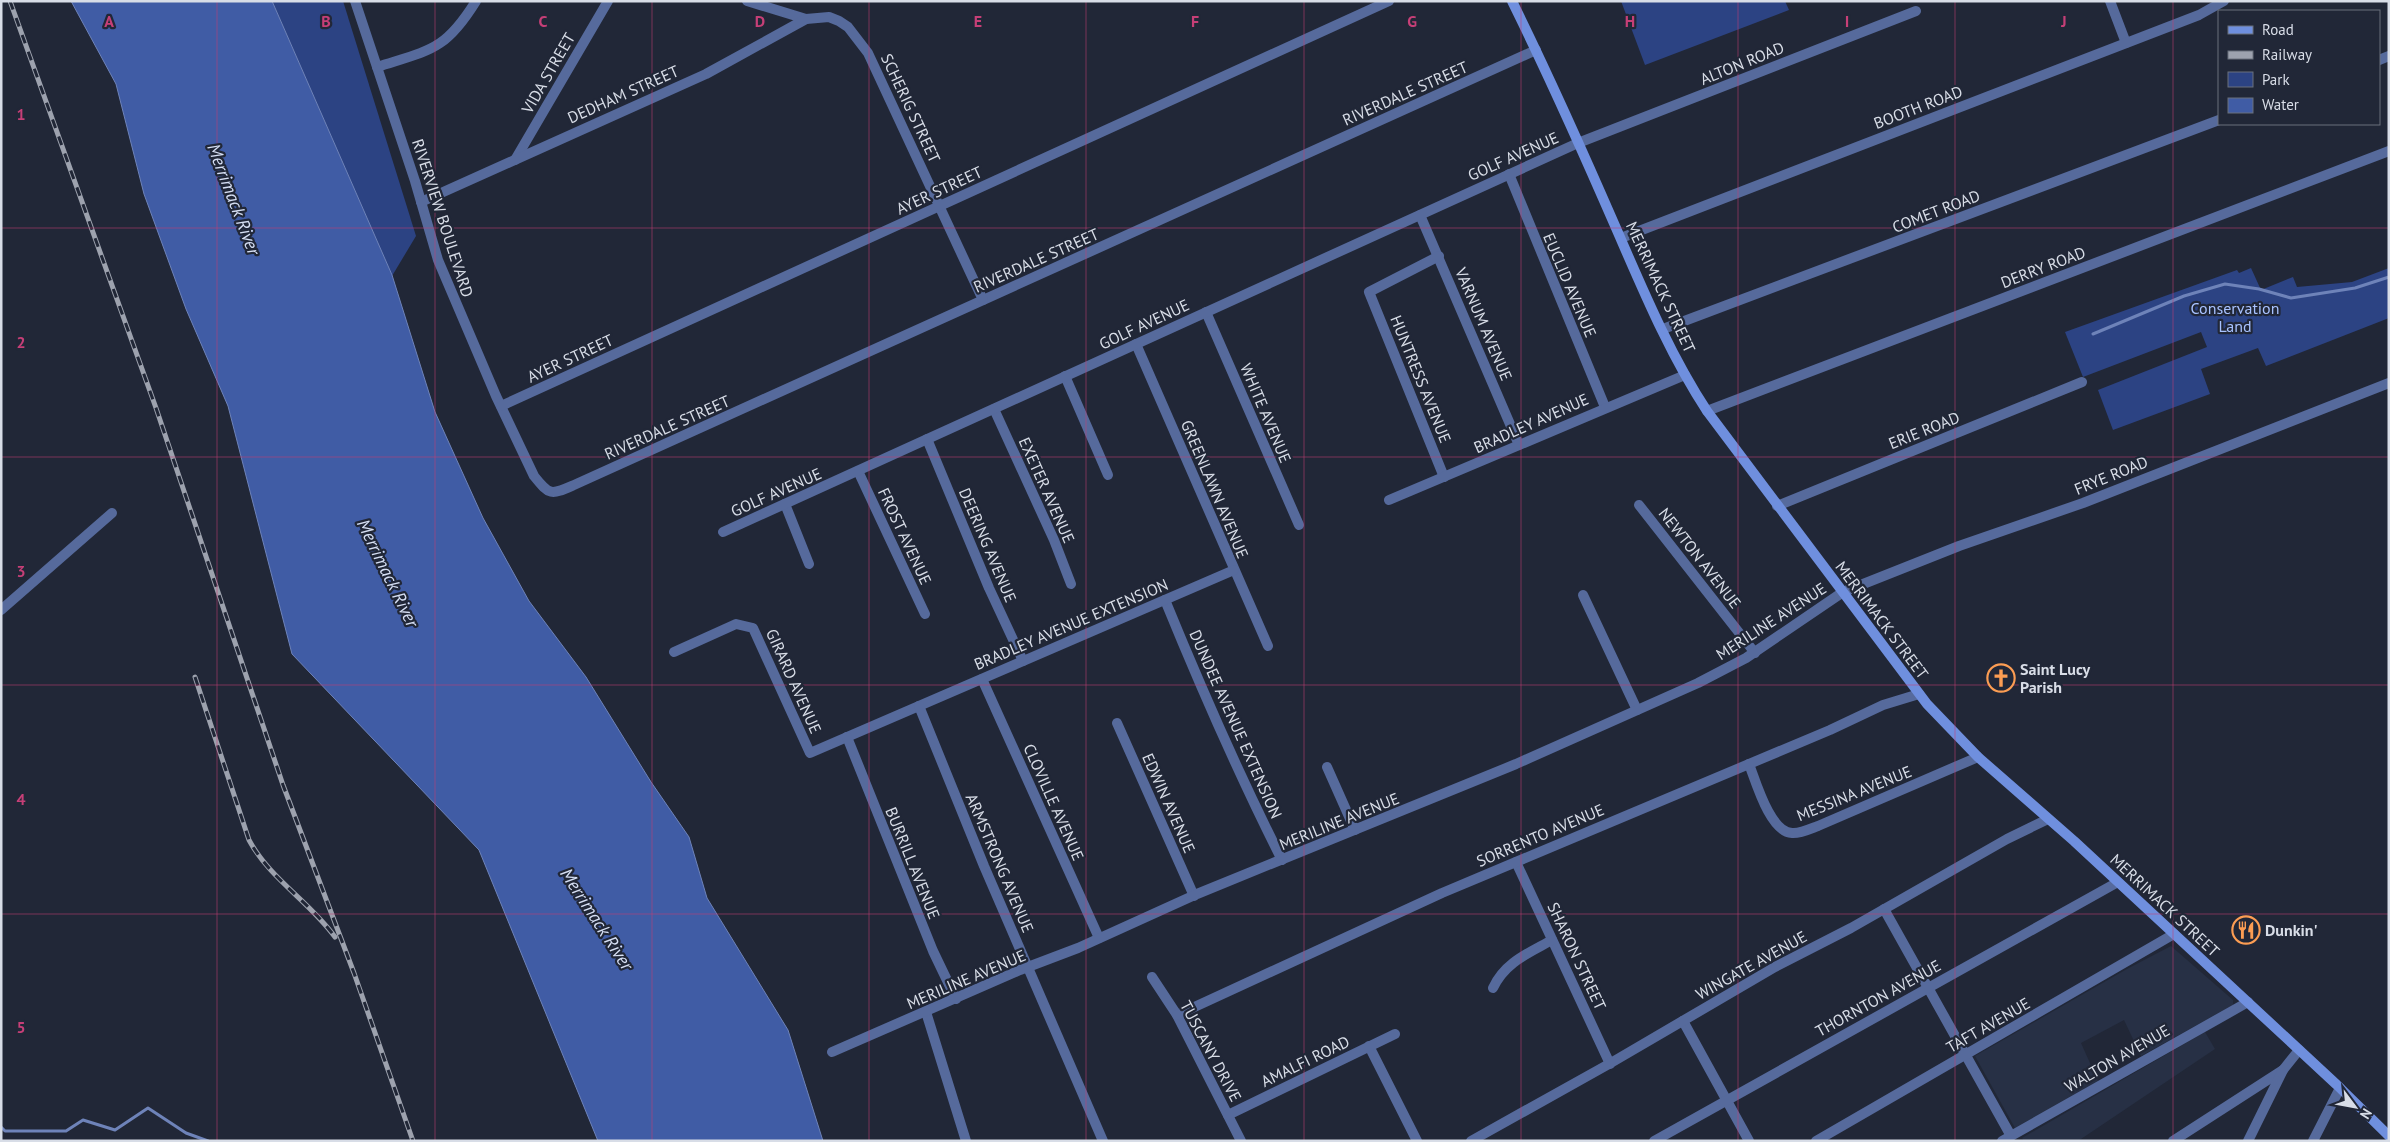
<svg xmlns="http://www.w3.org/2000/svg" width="2390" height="1142" font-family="'PT Sans',sans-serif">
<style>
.built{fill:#273045}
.green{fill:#2c4383}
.water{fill:#405ca5;stroke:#6e83b9}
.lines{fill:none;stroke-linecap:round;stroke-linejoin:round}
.stream{stroke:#6e83b9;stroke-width:3}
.street{stroke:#566a9c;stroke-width:10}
.secondary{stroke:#6f8fde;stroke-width:10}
.rail-casing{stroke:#9da2ae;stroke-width:5}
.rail{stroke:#212737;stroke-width:3;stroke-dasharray:9;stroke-linecap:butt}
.grid{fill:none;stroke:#c63f77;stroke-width:1;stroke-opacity:0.55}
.labels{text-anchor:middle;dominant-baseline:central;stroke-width:4.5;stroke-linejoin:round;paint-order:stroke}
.street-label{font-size:16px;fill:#d8dde7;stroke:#212737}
.park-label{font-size:16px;fill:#a8c2ff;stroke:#212737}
.poi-label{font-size:16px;font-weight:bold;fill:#d8dde7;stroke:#212737;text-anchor:start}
.water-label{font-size:18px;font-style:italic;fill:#d6dff4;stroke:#212737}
.grid-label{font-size:16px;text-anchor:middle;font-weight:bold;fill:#c63f77;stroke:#212737;stroke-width:4.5;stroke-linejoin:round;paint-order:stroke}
</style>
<rect width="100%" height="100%" fill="#212737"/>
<g class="built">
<path d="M2171 946 2233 1000V1005L2141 1056 2124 1020 2081 1043 2098 1081 2015 1128 1975 1056 2127 969Z"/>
<path d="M2205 1032 2215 1049 2078 1141H2024L2022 1138Z"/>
</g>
<g class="green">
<path d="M272 1H343L416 236 392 276Z"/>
<path d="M1621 1H1785L1789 10 1645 65Z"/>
<path d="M2251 268 2261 290 2293 277 2297 287 2352 282 2389 268V318L2266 366 2258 348 2201 369 2210 394 2113 430 2098 390 2207 347 2201 332 2083 377 2065 332 2237 270 2239 273Z"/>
</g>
<path class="water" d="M71 1H272L392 275 435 412 483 518 529 601 586 677 651 782 689 837 707 898 788 1030 823 1141H598L479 850 292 654 228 406 186 309 144 194 116 84Z"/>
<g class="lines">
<g class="stream">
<path d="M2093 334 2184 296 2225 284 2259 289 2291 298 2355 288 2389 277"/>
<path d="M1 1127 5 1131H66L83 1120 115 1130 148 1108 186 1133 208 1141"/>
</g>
<g class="street">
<path d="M355 1 415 181 438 260 496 396 534 476C550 496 551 495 574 485L1536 50"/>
<path d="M747 1 806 19"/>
<path d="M2110 1 2126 43"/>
<path d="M2379 60 2389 56"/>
<path d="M377 67C430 50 445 51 476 1"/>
<path d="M515 160 608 1"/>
<path d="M1509 174 1605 407"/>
<path d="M421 202 706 74 806 19 829 17 839 21 848 27 868 53 983 300"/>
<path d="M1420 215 1519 445"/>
<path d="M1621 238 2199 15 2224 1"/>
<path d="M1439 256 1369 292 1444 477"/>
<path d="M1206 312 1299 525"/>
<path d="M1663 329 2219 120"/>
<path d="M1136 344 1268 646"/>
<path d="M1065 376 1108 475"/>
<path d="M501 406 1389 1"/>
<path d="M994 409 1054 540 1071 584"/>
<path d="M1707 411 2389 151"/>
<path d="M927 439 989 588 1023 661"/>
<path d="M858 471 925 614"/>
<path d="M1389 500 1685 375"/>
<path d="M785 504 809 564"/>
<path d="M1639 505 1755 653"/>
<path d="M1777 506 2082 382"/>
<path d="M723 532 1578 143 1916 11"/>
<path d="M1583 595 1637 710"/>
<path d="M1165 600C1201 688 1239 775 1282 860"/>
<path d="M1 610 112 513"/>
<path d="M674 652 736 624 753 628 810 753 1234 570"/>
<path d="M982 679 1099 938"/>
<path d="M919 706 984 866 1103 1141"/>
<path d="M1117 723 1194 896"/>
<path d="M847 737 933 951 956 999"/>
<path d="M1749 764C1756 782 1770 832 1792 833 1799 834 1810 829 1818 826L1978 757"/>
<path d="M1327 767 1355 830"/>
<path d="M1516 862 1610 1064"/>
<path d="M1884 909 2011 1136"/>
<path d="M1152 977 1177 1015 1241 1141"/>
<path d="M1493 988C1505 962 1529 953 1552 940"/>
<path d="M926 1012 966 1141"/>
<path d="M1177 1015 1442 893 1830 730 1883 705 1919 694"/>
<path d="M1683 1021 1749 1141"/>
<path d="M1369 1046 1417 1141"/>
<path d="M832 1052 1020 970 1078 948 1197 894 1516 764 1698 683 1746 658 1843 592 1959 546 2083 503 2389 383"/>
<path d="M1228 1115 1395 1034"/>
<path d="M1471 1141 1609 1064 1775 967 1851 928 2007 839 2048 819"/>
<path d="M1654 1141 2118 882"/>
<path d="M1816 1141 2174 934"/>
<path d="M2002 1141 2248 1002"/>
<path d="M2173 1141 2283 1070"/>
<path d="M2248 1141 2283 1070 2299 1050"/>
<path d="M2313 1141 2340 1088"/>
</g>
<path class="secondary" d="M1512 1C1549 76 1583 152 1616 228 1643 290 1670 355 1707 411L1927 704 1978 757 2074 841 2337 1085 2389 1136"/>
<g class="rail-casing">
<g id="rail">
<path d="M10 1 156 408 283 785 354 973 413 1141"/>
<path d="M195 677 249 840C270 879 309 901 335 937"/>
</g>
</g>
<use href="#rail" class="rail"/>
</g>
<path class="grid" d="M217 1V1141M435 1V1141M652 1V1141M869 1V1141M1086 1V1141M1304 1V1141M1521 1V1141M1738 1V1141M1955 1V1141M2173 1V1141M1 228H2389M1 457H2389M1 685H2389M1 914H2389"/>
<defs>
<g id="church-ring" transform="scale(1.4375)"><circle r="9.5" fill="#212737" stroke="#fc9d53" stroke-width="1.5"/><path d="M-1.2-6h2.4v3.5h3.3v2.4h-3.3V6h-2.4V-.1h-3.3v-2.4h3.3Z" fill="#fc9d53"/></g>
<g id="restaurant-ring" transform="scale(1.4375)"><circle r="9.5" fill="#212737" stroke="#fc9d53" stroke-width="1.5"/><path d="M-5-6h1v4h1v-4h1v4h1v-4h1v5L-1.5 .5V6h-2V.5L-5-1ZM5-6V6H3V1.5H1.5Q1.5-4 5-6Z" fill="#fc9d53"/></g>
</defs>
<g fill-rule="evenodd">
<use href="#church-ring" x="2001" y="678"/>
<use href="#restaurant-ring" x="2246" y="930"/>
</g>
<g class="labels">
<g class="street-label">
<text transform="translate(1742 63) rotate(-22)">ALTON ROAD</text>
<text transform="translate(548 73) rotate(-60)">VIDA STREET</text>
<text transform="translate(1405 93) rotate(-24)">RIVERDALE STREET</text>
<text transform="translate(623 94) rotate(-24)">DEDHAM STREET</text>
<text transform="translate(1918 107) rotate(-21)">BOOTH ROAD</text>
<text transform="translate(911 108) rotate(65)">SCHERIG STREET</text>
<text transform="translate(1513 156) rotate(-24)">GOLF AVENUE</text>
<text transform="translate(939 190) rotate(-25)">AYER STREET</text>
<text transform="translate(1936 211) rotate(-21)">COMET ROAD</text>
<text transform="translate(443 218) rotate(72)">RIVERVIEW BOULEVARD</text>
<text transform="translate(1036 260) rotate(-24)">RIVERDALE STREET</text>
<text transform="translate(2043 267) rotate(-21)">DERRY ROAD</text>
<text transform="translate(1570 285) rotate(67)">EUCLID AVENUE</text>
<text transform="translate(1661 287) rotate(65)">MERRIMACK STREET</text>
<text transform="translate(1144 324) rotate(-25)">GOLF AVENUE</text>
<text transform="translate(1484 324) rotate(67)">VARNUM AVENUE</text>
<text transform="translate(570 358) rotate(-25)">AYER STREET</text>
<text transform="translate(1421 379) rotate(68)">HUNTRESS AVENUE</text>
<text transform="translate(1266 413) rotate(67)">WHITE AVENUE</text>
<text transform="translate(1531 423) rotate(-24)">BRADLEY AVENUE</text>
<text transform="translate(667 427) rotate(-24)">RIVERDALE STREET</text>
<text transform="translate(1924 430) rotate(-22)">ERIE ROAD</text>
<text transform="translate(2111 475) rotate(-22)">FRYE ROAD</text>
<text transform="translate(1215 489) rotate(67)">GREENLAWN AVENUE</text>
<text transform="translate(1047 490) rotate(66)">EXETER AVENUE</text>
<text transform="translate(776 492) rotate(-24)">GOLF AVENUE</text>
<text transform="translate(905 536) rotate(65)">FROST AVENUE</text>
<text transform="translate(988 545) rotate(67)">DEERING AVENUE</text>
<text transform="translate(1700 558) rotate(52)">NEWTON AVENUE</text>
<text transform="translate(1882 620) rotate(53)">MERRIMACK STREET</text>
<text transform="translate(1771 621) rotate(-33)">MERILINE AVENUE</text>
<text transform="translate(1071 624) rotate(-23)">BRADLEY AVENUE EXTENSION</text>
<text transform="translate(794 681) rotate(66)">GIRARD AVENUE</text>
<text transform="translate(1236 724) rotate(66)">DUNDEE AVENUE EXTENSION</text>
<text transform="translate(1854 793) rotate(-22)">MESSINA AVENUE</text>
<text transform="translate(1054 802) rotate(66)">CLOVILLE AVENUE</text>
<text transform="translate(1169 803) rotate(66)">EDWIN AVENUE</text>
<text transform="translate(1339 821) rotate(-22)">MERILINE AVENUE</text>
<text transform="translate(1540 835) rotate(-23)">SORRENTO AVENUE</text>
<text transform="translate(913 863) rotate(68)">BURRILL AVENUE</text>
<text transform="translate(1000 863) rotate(67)">ARMSTRONG AVENUE</text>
<text transform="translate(2165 905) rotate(43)">MERRIMACK STREET</text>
<text transform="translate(1577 956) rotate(65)">SHARON STREET</text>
<text transform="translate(1751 965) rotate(-29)">WINGATE AVENUE</text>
<text transform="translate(966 979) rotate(-23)">MERILINE AVENUE</text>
<text transform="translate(1878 998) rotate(-29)">THORNTON AVENUE</text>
<text transform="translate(1988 1025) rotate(-30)">TAFT AVENUE</text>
<text transform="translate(1211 1051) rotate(62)">TUSCANY DRIVE</text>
<text transform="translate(2117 1058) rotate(-30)">WALTON AVENUE</text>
<text transform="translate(1305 1061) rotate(-26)">AMALFI ROAD</text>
</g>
<g class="park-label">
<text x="2235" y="308">Conservation<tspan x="2235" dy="18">Land</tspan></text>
</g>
<g class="poi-label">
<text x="2020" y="669">Saint Lucy<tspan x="2020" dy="18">Parish</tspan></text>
<text x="2265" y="930">Dunkin'</text>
</g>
<g class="water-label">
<text transform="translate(234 199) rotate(69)">Merrimack River</text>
<text transform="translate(388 573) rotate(64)">Merrimack River</text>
<text transform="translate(597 919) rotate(57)">Merrimack River</text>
</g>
</g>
<g class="grid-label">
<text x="109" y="27">A</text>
<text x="326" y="27">B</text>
<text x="543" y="27">C</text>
<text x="760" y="27">D</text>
<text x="978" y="27">E</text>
<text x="1195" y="27">F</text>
<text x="1412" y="27">G</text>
<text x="1630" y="27">H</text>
<text x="1847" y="27">I</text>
<text x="2064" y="27">J</text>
<text x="21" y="120">1</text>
<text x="21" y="348">2</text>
<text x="21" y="577">3</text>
<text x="21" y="805">4</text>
<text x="21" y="1033">5</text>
</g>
<rect width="2390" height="1142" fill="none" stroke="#d8dde7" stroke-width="5"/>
<rect x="2218" y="10" width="162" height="115" fill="#212737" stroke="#6a707d"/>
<rect x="2228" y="26" width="25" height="8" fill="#6f8fde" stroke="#6a707d"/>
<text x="2262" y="35" font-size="15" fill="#d8dde7">Road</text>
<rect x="2228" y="51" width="25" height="8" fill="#9da2ae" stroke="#6a707d"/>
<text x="2262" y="60" font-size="15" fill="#d8dde7">Railway</text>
<rect x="2228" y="72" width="25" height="15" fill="#2c4383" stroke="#6a707d"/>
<text x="2262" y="85" font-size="15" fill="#d8dde7">Park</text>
<rect x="2228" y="98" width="25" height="15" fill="#405ca5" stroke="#6a707d"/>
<text x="2262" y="110" font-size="15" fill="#d8dde7">Water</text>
<g transform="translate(2355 1107) rotate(122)" stroke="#212737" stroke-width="4" paint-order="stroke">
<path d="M0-4L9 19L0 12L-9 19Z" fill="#d8dde7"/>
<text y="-8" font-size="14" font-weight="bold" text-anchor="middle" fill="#d8dde7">N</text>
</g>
</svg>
